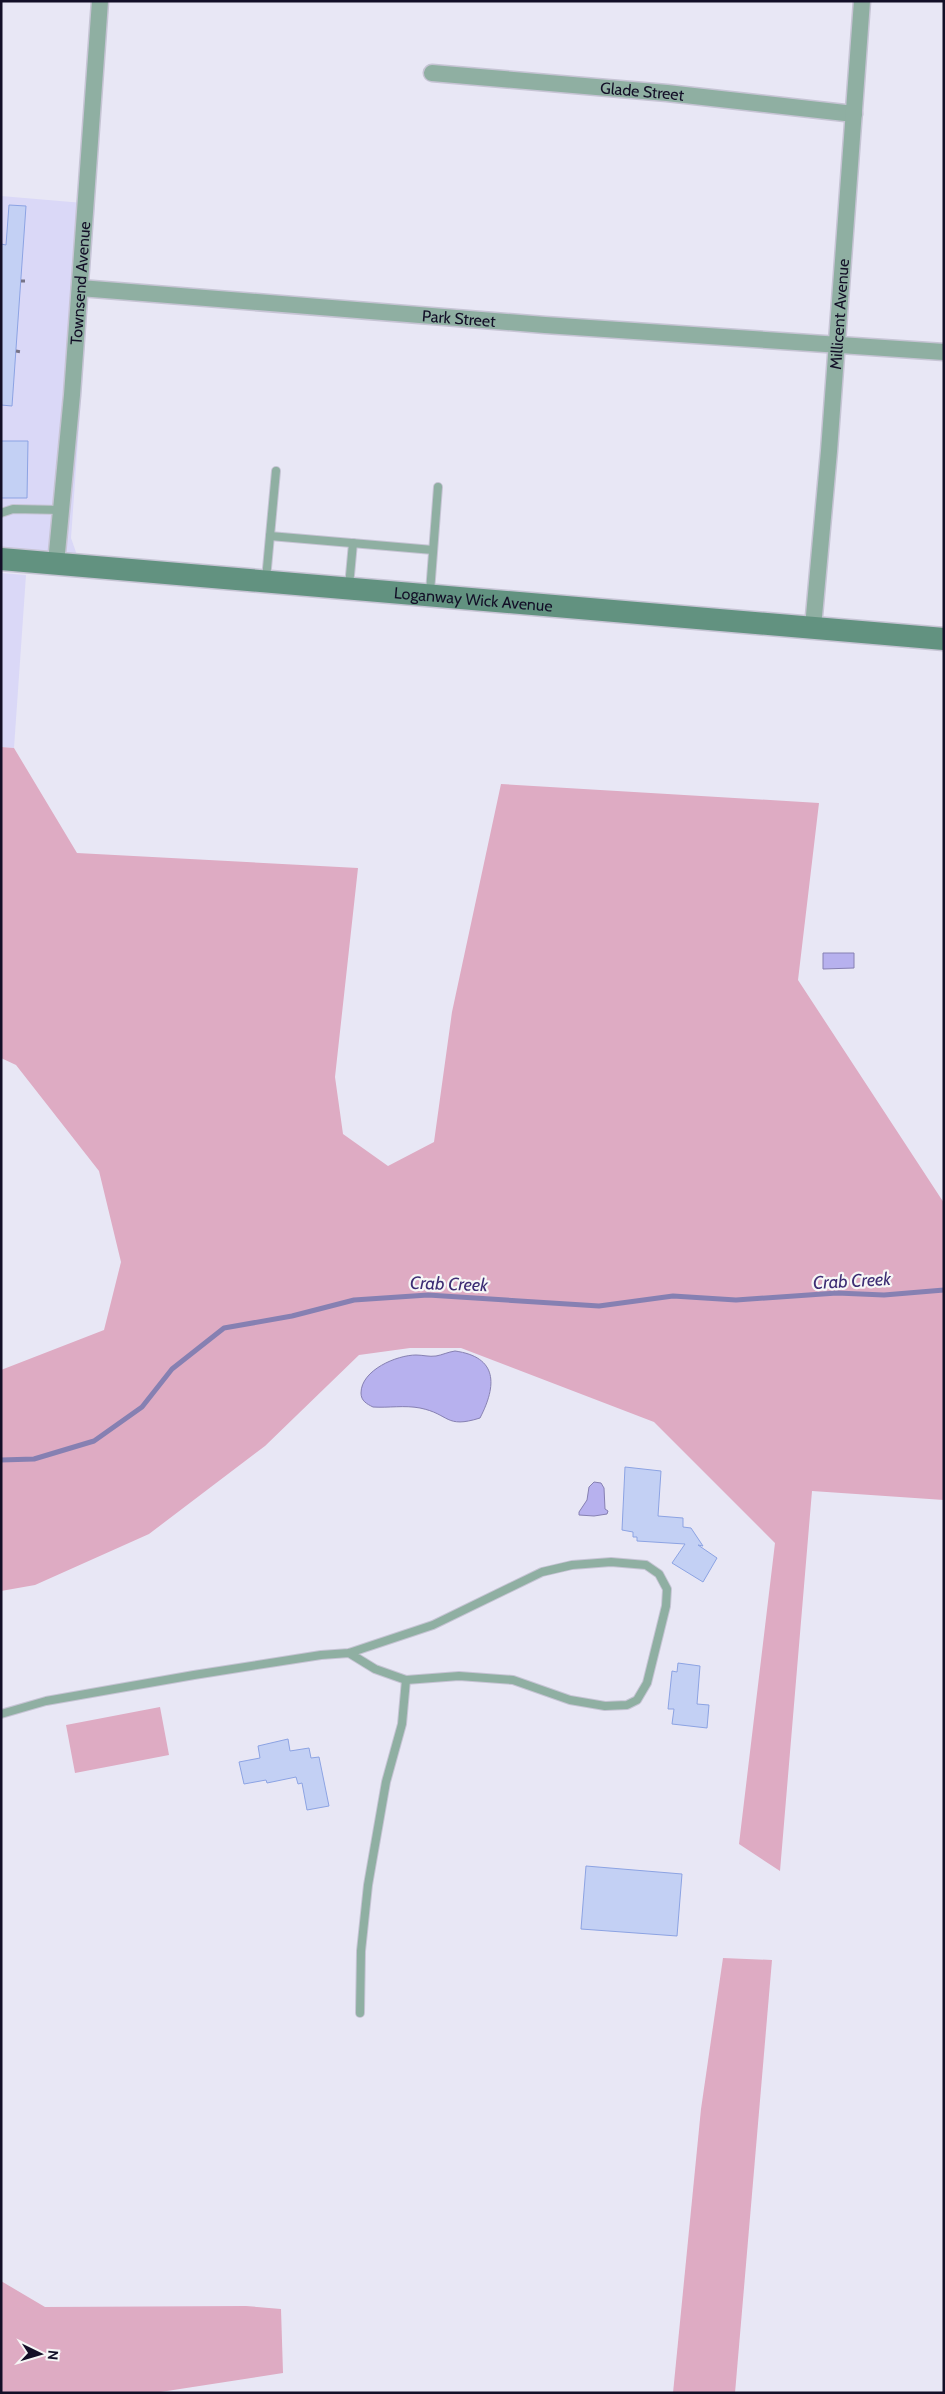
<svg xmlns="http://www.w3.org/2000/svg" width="945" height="2394" font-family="Cabin,sans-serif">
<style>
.built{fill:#dad8f7}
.green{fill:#deabc3}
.water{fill:#b7b1ee;stroke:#8680b2}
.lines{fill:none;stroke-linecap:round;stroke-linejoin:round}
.stream{stroke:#8680b2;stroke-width:5}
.building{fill:#c3d0f4;stroke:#8ca3e3}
.lane-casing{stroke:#c6c4d4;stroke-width:10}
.street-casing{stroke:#c6c4d4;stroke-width:19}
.secondary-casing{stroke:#c6c4d4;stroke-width:25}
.path{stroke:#777488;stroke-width:3;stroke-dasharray:4 4;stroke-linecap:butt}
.lane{stroke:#8fafa2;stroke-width:8}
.street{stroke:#8fafa2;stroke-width:16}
.secondary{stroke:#629280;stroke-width:22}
.labels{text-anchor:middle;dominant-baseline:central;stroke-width:4.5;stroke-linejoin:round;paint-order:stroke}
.street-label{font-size:16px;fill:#130f27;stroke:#f6f6f6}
.water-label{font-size:18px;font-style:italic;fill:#3d2d74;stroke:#f6f6f6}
</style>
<rect width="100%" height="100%" fill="#e8e7f5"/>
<g class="built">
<path d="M1 196 95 204 71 538 77 555 1 548Z"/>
<path d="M1 573 26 575 14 748 1 747Z"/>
</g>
<g class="green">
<path d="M1 747 14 748 77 853 358 868 335 1077 343 1134 388 1166 434 1142 452 1012 501 784 819 803 798 980 944 1203V1500L812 1491 780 1871 739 1844 775 1543 654 1422 461 1348H410L359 1355 265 1446 149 1534 35 1585 1 1591V1370L104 1330 121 1262 99 1171 16 1065 1 1058Z"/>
<path d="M160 1707 169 1755 75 1773 66 1725Z"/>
<path d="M723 1958 772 1960 735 2393H673L701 2109Z"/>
<path d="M1 2281 45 2307 246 2306 281 2309 283 2373 154 2393H1Z"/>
</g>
<g class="water">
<path d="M823 953H854V968L823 969Z"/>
<path d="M455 1351C498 1357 497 1385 480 1418 445 1429 450 1414 420 1408 404 1405 389 1408 373 1407 367 1404 361 1401 361 1393 361 1370 397 1355 416 1355 423 1355 429 1357 436 1356 442 1355 448 1352 455 1351Z"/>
<path d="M594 1482 601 1483 604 1488 605 1509 608 1511 607 1514 594 1516 579 1515V1512L587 1500 589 1487Z"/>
</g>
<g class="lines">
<path class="stream" d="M1 1460 34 1459 94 1441 142 1407 172 1369 224 1328 292 1316 354 1300 428 1295 599 1306 673 1296 736 1300 837 1293 884 1295 944 1290"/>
</g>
<g class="building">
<path d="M9 205 26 206 12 406 1 405V244L6 245Z"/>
<path d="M1 441H28L27 498H1Z"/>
<path d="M625 1467 661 1471 658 1516 683 1518V1527L691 1528 703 1546 698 1545 717 1558 703 1582 672 1563 685 1544 637 1541V1537H633V1532L622 1530Z"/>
<path d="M678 1663 700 1666 697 1704 709 1705 707 1728 672 1724 674 1709H668L672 1671 677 1672Z"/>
<path d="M288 1739 290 1751 309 1748 311 1758 319 1757 329 1806 307 1810 302 1783 298 1784 296 1777 267 1783 266 1780 244 1784 239 1762 260 1758 258 1746Z"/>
<path d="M586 1866 682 1874 677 1936 581 1929Z"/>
</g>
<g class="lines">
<g class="lane-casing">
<g id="lane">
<path d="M1 513 13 509 62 510"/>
<path d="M270 536 433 550"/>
<path d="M266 579 276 471"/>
<path d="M349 586 353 543"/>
<path d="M430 592 438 487"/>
<path d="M1 1714 46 1701 194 1675 321 1655 349 1653 433 1625 542 1572 572 1565 611 1562 646 1565 659 1574 667 1589 666 1606 647 1683 637 1700 627 1705 605 1706 570 1700 513 1680 459 1676 406 1680 375 1669 349 1653"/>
<path d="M360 2013 361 1951 368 1885 386 1782 402 1724 406 1680"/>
</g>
</g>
<g class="street-casing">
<g id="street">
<path id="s1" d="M432 73 667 93 854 114"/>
<path id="s2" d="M80 288 545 325 944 352"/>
<path id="s3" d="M56 563 72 395 100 1"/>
<path id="s4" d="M813 627 829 451 862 1"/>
</g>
</g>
<g class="secondary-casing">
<g id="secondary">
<path id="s5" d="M1 559 944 639"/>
</g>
</g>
<g class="path">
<path d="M21 281H26"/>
<path d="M16 351 22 352"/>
</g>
<use href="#lane" class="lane"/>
<use href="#street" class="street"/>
<use href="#secondary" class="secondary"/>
</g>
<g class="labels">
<g class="street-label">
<text stroke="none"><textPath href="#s1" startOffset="211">Glade Street</textPath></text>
<text stroke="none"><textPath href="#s3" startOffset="281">Townsend Avenue</textPath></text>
<text stroke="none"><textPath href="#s4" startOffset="314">Millicent Avenue</textPath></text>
<text stroke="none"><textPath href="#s2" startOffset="380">Park Street</textPath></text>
<text stroke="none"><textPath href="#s5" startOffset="474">Loganway Wick Avenue</textPath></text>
</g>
<g class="water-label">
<text transform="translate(852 1281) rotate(-3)">Crab Creek</text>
<text transform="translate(449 1284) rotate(2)">Crab Creek</text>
</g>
</g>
<rect width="945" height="2394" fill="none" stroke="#130f27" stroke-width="5"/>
<g transform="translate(40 2354) rotate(95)" stroke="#f6f6f6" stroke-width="4" paint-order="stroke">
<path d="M0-4L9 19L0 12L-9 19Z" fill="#130f27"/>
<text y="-8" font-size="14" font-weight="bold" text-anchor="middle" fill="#130f27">N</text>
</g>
</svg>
